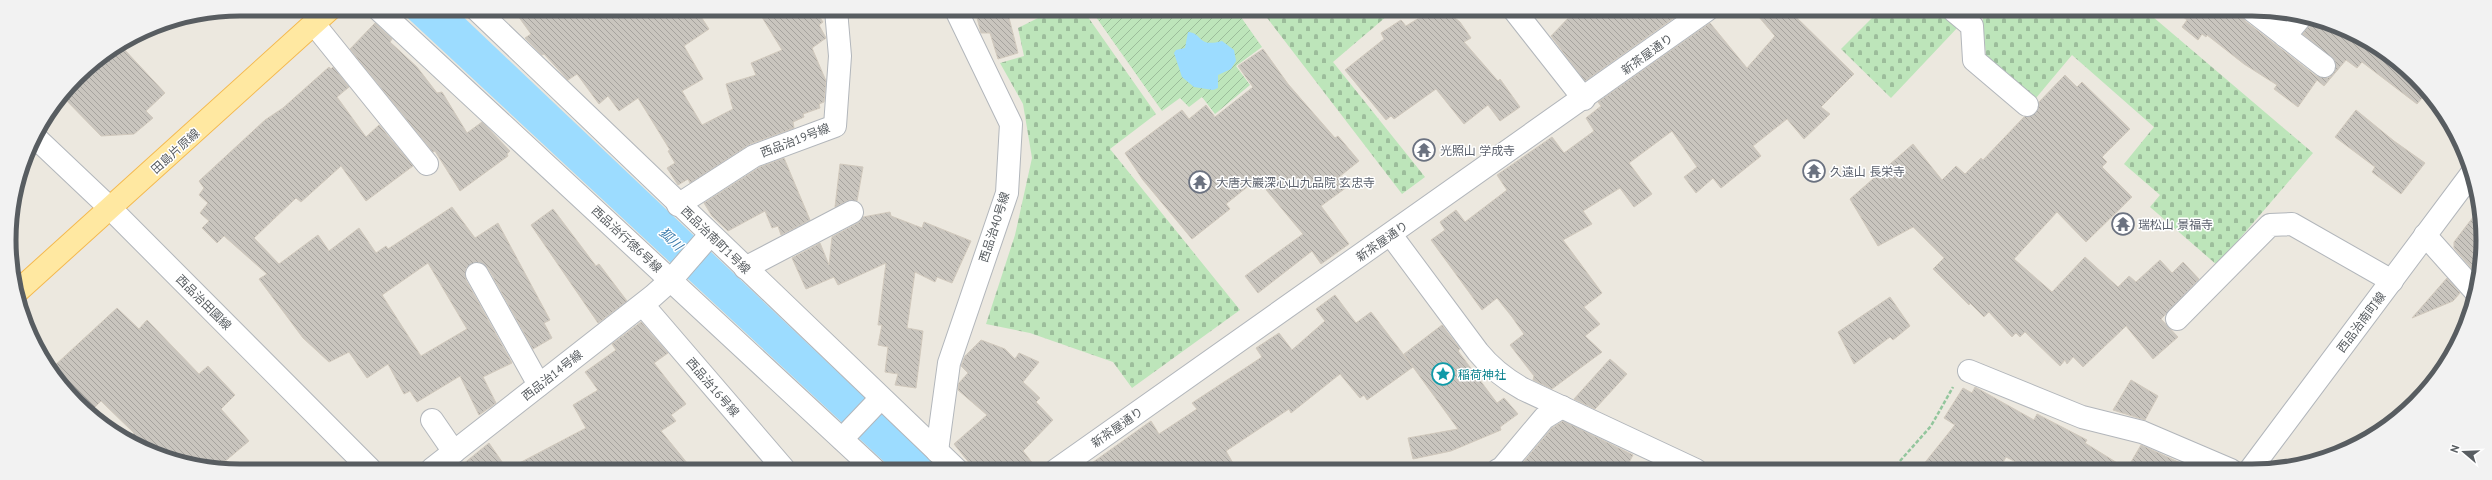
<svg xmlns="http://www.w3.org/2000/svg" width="2492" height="480" font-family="'PT Sans','Noto Sans JP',sans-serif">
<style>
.cemetery{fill:url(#cemetery-stones)}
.garden{fill:url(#garden-furrows)}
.water{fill:#9cdcff}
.building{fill:url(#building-back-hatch);stroke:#d1c9bd;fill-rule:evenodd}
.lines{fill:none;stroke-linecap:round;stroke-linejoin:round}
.minor-casing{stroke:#b2b6bb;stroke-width:24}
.major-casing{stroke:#f4b94f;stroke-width:24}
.path{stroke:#93c69d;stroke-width:2.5;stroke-dasharray:4 2;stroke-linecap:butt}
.minor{stroke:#fff;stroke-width:22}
.major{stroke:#ffe8a1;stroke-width:22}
.labels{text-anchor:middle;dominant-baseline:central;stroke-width:3;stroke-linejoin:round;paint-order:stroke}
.street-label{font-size:12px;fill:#585d61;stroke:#fff}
.worship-label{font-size:12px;fill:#5b616d;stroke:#fff;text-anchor:start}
.culture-label{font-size:12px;fill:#0d838f;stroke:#fff;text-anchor:start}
.water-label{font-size:13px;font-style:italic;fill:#3678a9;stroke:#fff}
.rim{fill:none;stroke:#585d61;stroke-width:5}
</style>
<defs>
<pattern id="cemetery-stones" width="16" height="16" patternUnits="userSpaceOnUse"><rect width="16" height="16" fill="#bde5ba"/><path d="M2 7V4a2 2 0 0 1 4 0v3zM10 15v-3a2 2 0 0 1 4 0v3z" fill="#9cbd9b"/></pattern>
<pattern id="garden-furrows" width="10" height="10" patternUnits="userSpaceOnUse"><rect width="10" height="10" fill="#bde5ba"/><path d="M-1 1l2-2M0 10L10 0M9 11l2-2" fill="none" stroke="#9cbd9b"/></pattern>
<pattern id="building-back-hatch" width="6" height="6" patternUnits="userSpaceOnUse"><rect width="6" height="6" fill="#c9c5be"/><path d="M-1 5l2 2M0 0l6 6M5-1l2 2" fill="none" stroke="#a6a39e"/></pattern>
</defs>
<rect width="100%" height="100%" fill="#ece8df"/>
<g class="cemetery">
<path d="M1054 10H1083L1156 114 1110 149 1240 310 1132 388 1113 362 1030 333 986 324 1015 235 1032 158 1023 104 1000 63 1024 56 1018 28Z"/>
<path d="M1261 10H1394L1333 62 1425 177 1402 194Z"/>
<path d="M1879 11H1940L1959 26 1891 98 1841 49Z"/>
<path d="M1982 11H2146L2313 153 2217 265 2150 207 2160 195 2124 164 2154 127 2072 55 2036 98 1986 56Z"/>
</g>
<path class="garden" d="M1091 10H1236L1262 47 1236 66 1250 85 1215 114 1202 97 1189 107 1180 98 1162 111Z"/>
<g class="water">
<path d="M398 9H455L941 470H893Z"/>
<path d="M1188 32C1203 33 1197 48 1222 41L1234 50 1236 61 1231 69 1218 75V88L1213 90 1194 87 1182 77 1174 53 1176 50 1185 48Z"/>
</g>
<g class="building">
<path d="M513 9H696L709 29 684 46 703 79 682 91 702 125 733 109 726 84 756 75 751 63 782 50 757 9 815 10 823 22 819 25 826 38 812 48 826 81 824 102 819 104 820 108 803 114 804 117 793 122 794 128 750 144 690 183 688 179 678 185 667 168 675 163 668 151 670 150 638 98 619 111 608 96 599 104 577 74 568 80 544 54 542 55 525 38 531 34Z"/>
<path d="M975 10H1007L1018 53 998 59 990 33H981Z"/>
<path d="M1432 10H1445L1460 22 1471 38 1464 42 1498 81 1500 79 1520 107 1500 121 1488 105 1464 124 1436 89 1394 119 1391 116 1386 120 1345 70 1384 39 1381 33 1401 20 1406 26Z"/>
<path d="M1576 10H1685L1585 81 1551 36Z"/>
<path d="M1753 10H1789L1854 74 1821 107 1830 114 1804 139 1787 119 1753 146 1761 156 1721 188 1713 178 1696 193 1684 177 1697 167 1672 131 1629 163 1652 194 1634 207 1620 188 1583 211 1592 224 1563 240 1602 293 1584 307 1600 324 1585 336 1602 352 1552 389 1533 380 1534 376 1510 345 1524 334 1512 317 1497 298 1482 310 1431 240 1445 230 1440 222 1456 210 1465 222 1507 190 1497 175 1552 137 1564 153 1594 131 1586 118 1601 106 1598 102 1710 23 1747 68 1775 36Z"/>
<path d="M2176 11H2241L2245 21 2316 76 2328 78 2334 73 2335 61 2303 34 2312 21 2367 40 2427 92 2417 104 2362 62 2357 68 2346 60 2324 86 2317 80 2298 107 2274 89 2277 85 2244 64 2207 35 2206 37 2202 34 2198 40 2182 27 2187 20Z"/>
<path d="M2273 11H2282L2288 13 2283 19Z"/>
<path d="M375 23 392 39 390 42 417 67 437 93 442 92 467 133 482 122 510 151 507 154 508 156 460 191 435 151 433 152 350 49Z"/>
<path d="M122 47 165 93 146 111 153 118 134 134 101 136 63 97 77 76Z"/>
<path d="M1263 49 1288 84 1335 138 1338 136 1359 161 1339 177 1347 187 1321 206 1349 244 1321 264 1312 251 1258 293 1245 276 1303 234 1257 179 1226 204 1230 209 1192 239 1143 180 1125 153 1182 110 1189 119 1206 105 1215 117 1253 87 1238 66Z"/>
<path d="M329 67 331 69 333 67 349 87 337 97 366 137 379 125 413 166 366 201 341 166 301 202 296 198 254 238 279 264 318 235 329 251 359 228 376 253 386 246 388 249 452 207 475 238 498 223 550 320 544 323 552 338 533 349 488 268 478 262 467 267 465 273 466 280 512 363 483 377 496 403 479 415 460 376 417 402 410 391 404 394 388 364 367 378 349 352 329 362 303 338 259 279 267 274 224 236 217 243 202 228 209 221 200 213 208 203 199 195 204 188 199 181 265 120 283 108ZM428 263 467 329 421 356 382 295Z"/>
<path d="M2065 75 2077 87 2082 82 2130 129 2102 157 2107 162 2102 167 2132 197 2086 242 2057 212 2014 259 2052 292 2085 257 2118 287 2129 276 2136 282 2160 260 2172 273 2183 262 2199 279 2161 319 2178 337 2153 359 2126 326 2083 367 2073 357 2067 364 2065 360 2060 366 2025 332 2020 337 2016 333 2012 337 1989 312 1984 317 1970 303 1969 305 1933 269 1944 258 1913 227 1878 246 1850 199 1913 144 1942 180 1956 166 1965 174 1981 158 1983 160 2024 117 2036 113 2039 102Z"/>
<path d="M2356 110 2394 141 2425 163 2401 194 2372 172 2375 167 2335 137Z"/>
<path d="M784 158 810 220 781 235 778 226 772 228 765 211 728 231 712 216 704 203 760 167Z"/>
<path d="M840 164 863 167 857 201H847L835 207Z"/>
<path d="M553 209 596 266 599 264 627 301 598 323 531 225Z"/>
<path d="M890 212 891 216 922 228 924 222 971 241 952 283 937 277 935 282 915 272 907 328 923 331 916 388 895 385 898 374 885 372 888 347 878 345 882 325H878L886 263 838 285 834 277 806 289 792 258 820 243 829 265 832 237 858 223 863 217Z"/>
<path d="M2477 212 2481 270 2479 277 2454 248V242Z"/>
<path d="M2447 278 2460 293 2453 301 2412 318Z"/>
<path d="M1335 295 1356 323 1371 312 1413 367 1404 354 1442 325 1460 349 1458 351 1497 403 1504 398 1518 414 1500 427 1501 430 1451 451 1413 459 1408 438 1458 429 1413 367 1367 400 1364 395 1360 398 1340 374 1291 413 1289 409 1226 451 1237 470H1082L1151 421 1159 434 1197 409 1192 403 1262 357 1256 348 1279 333 1292 350 1325 321 1316 309Z"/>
<path d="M1890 297 1910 326 1893 340 1890 337 1854 364 1838 332Z"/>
<path d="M117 308 139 329 147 320 199 374 208 366 235 395 221 409 249 441 216 469H210L142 446 132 435 134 433 101 401 90 412 66 392 52 368Z"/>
<path d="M641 322 668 353 654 363 686 404 671 415 676 421 661 431 692 469H508L586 428 573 405 598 390 585 372 616 350 612 344Z"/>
<path d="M981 340 1005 349 1015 359 1019 353 1039 362 1023 382 1040 398 1036 402 1053 420 1023 451 1038 470H975L954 444 987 415 958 390 959 383 968 373 961 366 965 356Z"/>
<path d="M1610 359 1627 374 1595 409 1574 399Z"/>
<path d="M2131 380 2158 396 2145 420 2113 410Z"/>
<path d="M1975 387 2034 420 2037 414 2087 440 2085 443 2127 469 2141 445 2196 470H2032L2006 457 1999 470H1919L1955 425 1944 418 1963 388 1972 393Z"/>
<path d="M1563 421 1633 455 1625 470H1517L1552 428Z"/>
<path d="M489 443 507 469H457Z"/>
</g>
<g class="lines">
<g class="minor-casing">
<g id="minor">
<path d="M378 9 875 470"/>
<path d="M476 9 957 470"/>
<path d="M1514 10 1584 99"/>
<path d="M1954 11 1972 26 1974 60 2027 105"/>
<path d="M2253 11 2324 66"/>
<path d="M314 24 427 164"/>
<path d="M2285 36 2301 17"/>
<path d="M36 138 111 209 370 469"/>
<path d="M678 205 754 156 835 126 840 56 836 10"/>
<path d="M1391 235 1478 352C1491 368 1505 379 1523 389L1696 470"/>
<path d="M2425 235 2475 291"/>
<path d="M745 268 852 212"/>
<path d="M477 274 539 385"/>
<path d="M643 305 784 469"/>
<path d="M2177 319 2270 225 2292 224 2392 281"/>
<path d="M1969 371 2082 417 2142 432 2231 470"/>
<path d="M432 420 454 452"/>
<path d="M842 439 881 398"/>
<path d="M937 451 949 363 1007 193 1011 124 956 10"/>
<path d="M432 469 653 296 671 280 710 235"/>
<path d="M1056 470 1707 10"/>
<path d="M1498 470 1502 468 1544 418 1562 407"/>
<path d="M2250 470 2472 173"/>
</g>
</g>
<g class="major-casing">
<path id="major" d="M18 291 330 9"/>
</g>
<path class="path" d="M1892 470 1931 426 1953 387"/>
<use href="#minor" class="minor"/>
<use href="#major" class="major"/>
</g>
<defs>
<g id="temple-ring" transform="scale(1.15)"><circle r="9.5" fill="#fff" stroke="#6b7280" stroke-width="1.5"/><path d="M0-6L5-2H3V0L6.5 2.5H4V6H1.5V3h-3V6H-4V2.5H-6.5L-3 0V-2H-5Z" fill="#6b7280"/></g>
<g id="sight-ring" transform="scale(1.15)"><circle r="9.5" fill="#fff" stroke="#0f9aa8" stroke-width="1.5"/><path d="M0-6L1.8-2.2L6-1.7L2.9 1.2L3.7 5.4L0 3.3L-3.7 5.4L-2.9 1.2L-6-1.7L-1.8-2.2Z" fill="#0f9aa8"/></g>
</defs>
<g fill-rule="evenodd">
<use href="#temple-ring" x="1424" y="150"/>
<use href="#temple-ring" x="1814" y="171"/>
<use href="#temple-ring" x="1200" y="182"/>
<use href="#temple-ring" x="2123" y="224"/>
<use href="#sight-ring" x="1443" y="374"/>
</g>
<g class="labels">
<g class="street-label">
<text transform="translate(1647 54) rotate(-36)">新茶屋通り</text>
<text transform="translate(795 140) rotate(-21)">西品治19号線</text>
<text transform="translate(175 151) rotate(-42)">田島片原線</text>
<text transform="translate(994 227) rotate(-72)">西品治40号線</text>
<text transform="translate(627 239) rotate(43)">西品治行徳6号線</text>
<text transform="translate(716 240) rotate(44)">西品治南町1号線</text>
<text transform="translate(1382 241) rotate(-35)">新茶屋通り</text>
<text transform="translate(204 302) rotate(45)">西品治田園線</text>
<text transform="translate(2361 322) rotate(-53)">西品治南町線</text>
<text transform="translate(552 375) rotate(-38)">西品治14号線</text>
<text transform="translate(713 387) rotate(49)">西品治16号線</text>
<text transform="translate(1117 427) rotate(-35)">新茶屋通り</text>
</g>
<g class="worship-label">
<text x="1440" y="150">光照山 学成寺</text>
<text x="1830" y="171">久遠山 長栄寺</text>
<text x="1216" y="182">大唐大巖深心山九品院 玄忠寺</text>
<text x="2138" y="224">瑞松山 景福寺</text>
</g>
<g class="culture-label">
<text x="1458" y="374">稲荷神社</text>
</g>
<g class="water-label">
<text transform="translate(671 239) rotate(44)">狐川</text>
</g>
</g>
<path d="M0 0H2492V480H0ZM240 16H2252A224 224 0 0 1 2476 240V240A224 224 0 0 1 2252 464H240A224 224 0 0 1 16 240V240A224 224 0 0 1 240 16Z" fill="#f2f2f2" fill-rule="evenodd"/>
<path class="rim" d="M240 16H2252A224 224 0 0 1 2476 240V240A224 224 0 0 1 2252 464H240A224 224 0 0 1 16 240V240A224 224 0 0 1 240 16Z"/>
<g transform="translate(2464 452) rotate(289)" stroke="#ffffff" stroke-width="3" paint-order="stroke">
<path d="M0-3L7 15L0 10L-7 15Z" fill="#585d61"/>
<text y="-6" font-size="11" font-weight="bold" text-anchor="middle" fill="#585d61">N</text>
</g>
</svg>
